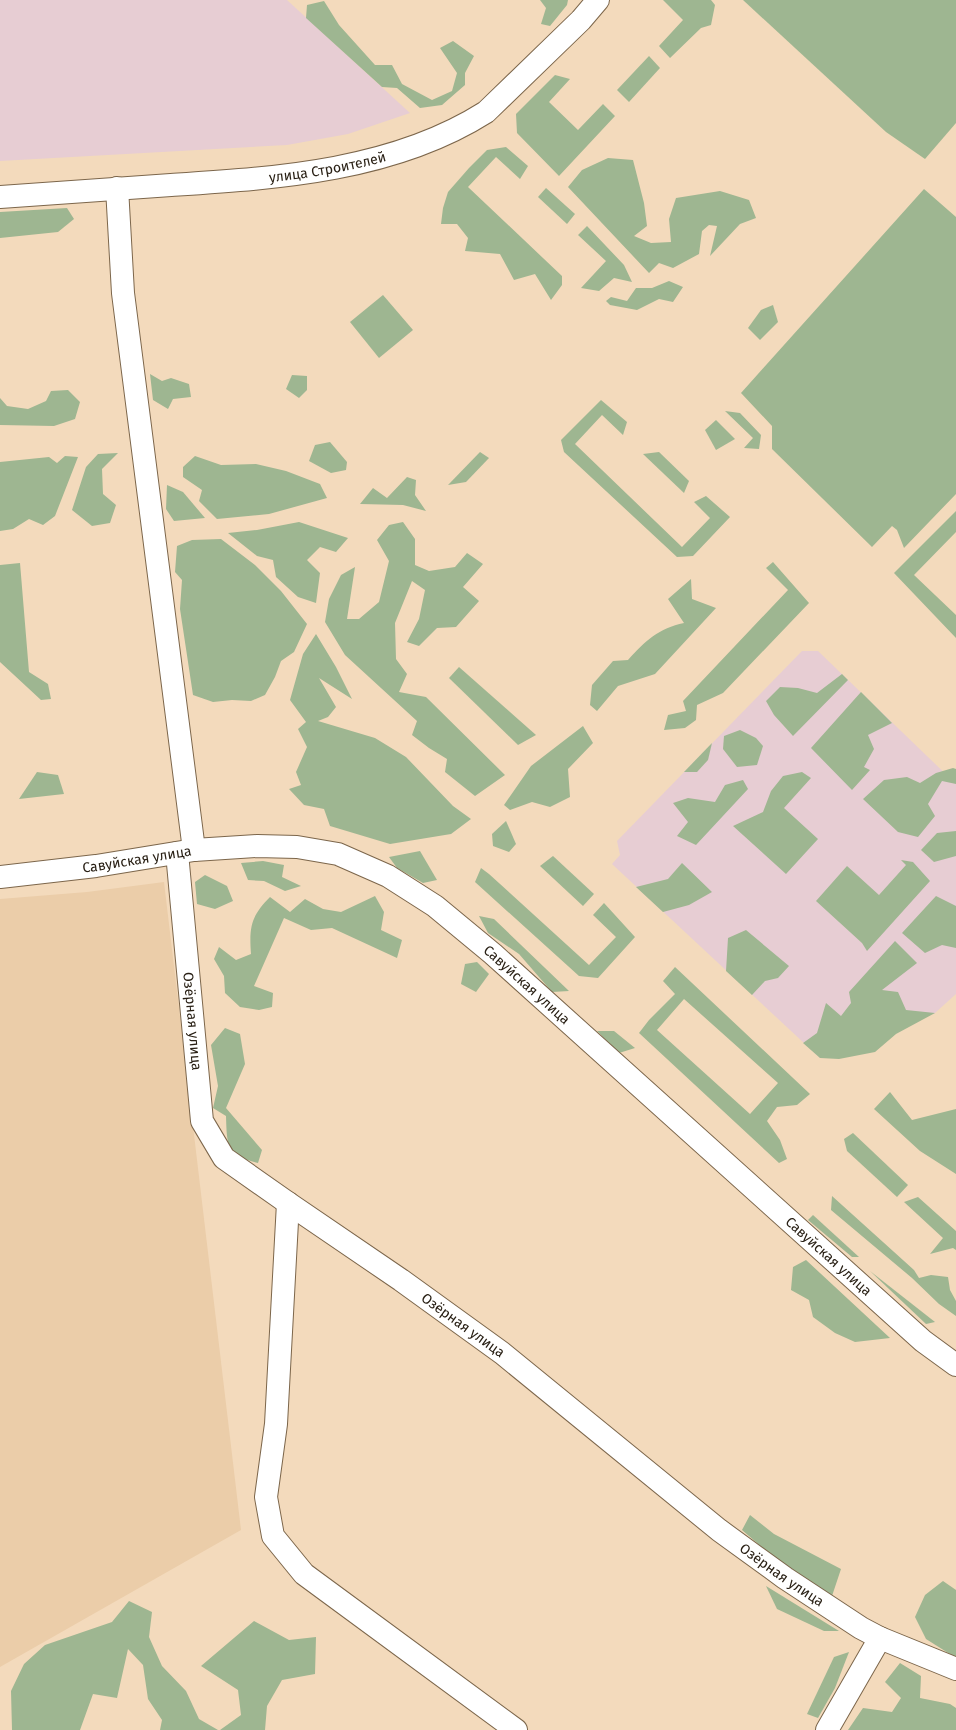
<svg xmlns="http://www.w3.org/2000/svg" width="956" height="1730" font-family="'Fira Sans',sans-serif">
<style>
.built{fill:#ebcda9}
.education{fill:#e7cdd3}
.green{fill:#9eb691;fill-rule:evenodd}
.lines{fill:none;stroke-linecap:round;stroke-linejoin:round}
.minor-casing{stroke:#7c664b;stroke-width:24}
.minor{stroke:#fff;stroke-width:22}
.labels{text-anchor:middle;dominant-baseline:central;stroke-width:4;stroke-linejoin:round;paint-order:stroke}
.street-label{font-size:14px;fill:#292015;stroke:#fde8d0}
</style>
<rect width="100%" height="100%" fill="#f3dabc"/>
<path class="built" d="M164 882 241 1530 0 1667V899L87 892Z"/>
<g class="education">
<path d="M0 0H287L410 113 348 134 287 145 0 161Z"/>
<path d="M802 651H818L956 784V994L935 1013 820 1058 612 864 620 855 617 841Z"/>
</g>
<g class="green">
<path d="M540 0H568L567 5 550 26 541 24 546 8Z"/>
<path d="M663 0H711L715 5 711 25 701 28 670 58 659 46 683 20Z"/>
<path d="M743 0H956V123L925 159 886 132Z"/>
<path d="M324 1 339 25 375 65H392L402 84 432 100 452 91 457 73 440 48 453 41 474 56 465 73V85L442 105 420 108 397 88 382 87 306 18 307 5Z"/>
<path d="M649 56 660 68 629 102 617 90Z"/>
<path d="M555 75 570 79 549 102 578 130 603 104 615 116 559 176 517 133 516 114Z"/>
<path d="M506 147 528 166 520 179 496 157 468 187 562 276V285L551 300 535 274 514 280 500 254 465 251 468 238 457 224H441L443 208 448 192 469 168 487 150Z"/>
<path d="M608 158 633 160 644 203 647 226 634 236 651 243 671 242 669 219 676 198 720 191 749 200 756 218 740 224 710 256 717 226 709 225 702 231 699 254 673 268 659 263 649 273 568 187 582 170Z"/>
<path d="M546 188 575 214 567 224 538 197Z"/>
<path d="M924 189 956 217V494L904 548 897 530 892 526 872 547 772 449V426L741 393Z"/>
<path d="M67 208 74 219 58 232 0 238V212Z"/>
<path d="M587 226 624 265 632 282 614 278 599 291 581 288 606 261 578 235Z"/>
<path d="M669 281 683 287 673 302 659 299 637 310 610 305 606 301 611 297 627 301 636 288H652Z"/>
<path d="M383 295 413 330 379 358 350 322Z"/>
<path d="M773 305 778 322 760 340 748 328 761 310Z"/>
<path d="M150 374 162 381 171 378 189 384 191 397 173 399 168 409 153 400Z"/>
<path d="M292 375 307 376V390L299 398 286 389Z"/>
<path d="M68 390 80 402 75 419 54 426 0 425V398L7 406 28 409 46 401 51 391Z"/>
<path d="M601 400 627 422 623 435 602 415 575 444 682 547 710 518 694 502 706 496 730 517 693 556 677 557 564 452 561 440Z"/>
<path d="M725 411 740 413 761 435 759 449 744 448 753 438Z"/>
<path d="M716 420 735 439 716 450 705 430Z"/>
<path d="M330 442 347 462 346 470 331 473 309 461 315 445Z"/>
<path d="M480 452 489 458 466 482 448 485Z"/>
<path d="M659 452 689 481 684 493 643 454Z"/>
<path d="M118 453 102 469 103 494 116 505 110 523 92 526 72 510 86 467 98 454Z"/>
<path d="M65 456 78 457 55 516 43 525 29 519 13 529 0 531V462L49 457 57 463Z"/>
<path d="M195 456 221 465 256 464 286 471 320 484 327 498 269 514 217 519 199 501 202 490 183 477V467Z"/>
<path d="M407 477 416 480 415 495 426 511 403 505 360 504 373 488 387 498Z"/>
<path d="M167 485 183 492 205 518 174 521 166 509Z"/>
<path d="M956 511V532L914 575 956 615V638L894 573Z"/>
<path d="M299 522 348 538 336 552 320 547 307 560 320 573 316 603 298 597 276 577 273 560 257 556 228 533 257 530Z"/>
<path d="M403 522 415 539V565L429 571 455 567 467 553 483 564 463 587 479 601 456 627 437 628 419 646 407 642 419 619 425 590 412 581 395 623 396 659 407 674 399 692 426 697 505 775 475 796 445 772 447 759 429 748 412 735 417 721 345 655 325 622 329 599 341 575 355 567 347 619H359L379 602 389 561 377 540 389 525Z"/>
<path d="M221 539 255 565 281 591 307 624 294 652 281 661 275 677 265 695 251 701 232 700 213 702 193 695 180 609 182 580 175 572 177 546 192 540Z"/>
<path d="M773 562 809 603 723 693 697 705 696 720 685 728 664 730 668 715 686 711 683 701 788 590 766 568Z"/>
<path d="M20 563 29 672 48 684 51 699 41 700 0 662V565Z"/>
<path d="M691 579 692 599 716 608 655 674 618 686 597 711 590 705 592 685 613 661 628 660C645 641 659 628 684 623L668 599Z"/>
<path d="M316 634 336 667 352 699 319 678 336 707 328 717 318 721 375 738 406 757 453 806 471 819 451 834 390 844 330 826 324 809 304 805 289 789 301 785 296 772 307 747 298 729 306 722 290 700 303 654Z"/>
<path d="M459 667 536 735 518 745 449 678Z"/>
<path d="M842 674 848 680 793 736 774 715 766 701 780 687 798 688 817 693Z"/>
<path d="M861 692 892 723 868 735 874 749 864 767 870 770 852 790 811 748Z"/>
<path d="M583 726 593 743 568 769 570 797 550 807 532 802 510 810 504 805 531 766Z"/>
<path d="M740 730 756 738 763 746 757 765 737 767 723 749 724 736Z"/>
<path d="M712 743 708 760 697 772H684Z"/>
<path d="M953 768 956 769V784L942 781 928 804 935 816 918 837 898 832 863 799 884 780 907 777 920 783 936 773Z"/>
<path d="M37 772 58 775 64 794 19 799Z"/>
<path d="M802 772 811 778 784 808 818 839 786 874 733 826 763 812 771 791 783 776Z"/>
<path d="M743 780 748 789 696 845 677 836 688 822 673 803 688 798 715 802 725 785Z"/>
<path d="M506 821 516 844 509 852 493 846 492 834Z"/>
<path d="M956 831V856L934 862 921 850 937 833Z"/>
<path d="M420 851 437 880 423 883 397 868 389 857Z"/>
<path d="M553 856 594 894 583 906 540 866Z"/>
<path d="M901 860 913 862 930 881 867 951 862 943 816 901 847 866 879 895 906 865Z"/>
<path d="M263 861 284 865 282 877 301 886 285 891 264 881 248 880 241 863Z"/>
<path d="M682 863 712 892 689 905 663 912 636 887 668 879Z"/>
<path d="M481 868 489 874 589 965 616 937 593 915 604 903 635 937 598 978 579 976 475 882Z"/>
<path d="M205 875 227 886 233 901 215 909 197 904 195 882Z"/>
<path d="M375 896 384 912 381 930 402 940 397 958 332 928 311 930 284 918 254 986 273 993 272 1007 259 1010 240 1007 225 993 224 976 214 959 219 947 236 960 251 954C249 927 251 916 270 897L290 912 305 899 323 909 341 912Z"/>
<path d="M936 896 956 906V948L942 945 925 953 902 933Z"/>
<path d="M479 916 494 919 569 991 552 992 519 954 488 933Z"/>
<path d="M746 930 789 966 778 978 765 981 752 995 726 971 728 938Z"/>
<path d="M895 941 917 963 882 990 898 992 906 1010 935 1013 896 1034 875 1052 839 1059 820 1058 803 1043 817 1033 826 1003 841 1016 851 1003 849 992Z"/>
<path d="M477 962 489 974 476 992 461 984 465 964Z"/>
<path d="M675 967 810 1094 797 1105 777 1107 767 1121 780 1140 787 1159 779 1163 639 1033 649 1020 675 994 663 981ZM684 999 778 1083 750 1114 657 1030Z"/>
<path d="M225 1028 240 1034 245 1064 226 1108 262 1150 258 1163C226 1155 227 1146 226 1116L213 1108 218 1086 211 1045Z"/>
<path d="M597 1031H614L635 1048 619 1053Z"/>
<path d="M890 1092 912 1120 956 1109V1174L920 1151 874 1109Z"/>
<path d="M853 1133 908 1185 897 1197 847 1151 844 1139Z"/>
<path d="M832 1196 914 1270 919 1278 931 1275 948 1277 950 1290 956 1301V1316L939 1304 912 1278 831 1210Z"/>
<path d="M918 1197 956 1231V1250L953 1248 930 1254 943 1238 904 1202Z"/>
<path d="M813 1215 859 1257H852L808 1220Z"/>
<path d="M806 1260 890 1338 855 1342 835 1333 813 1317 809 1300 791 1290 793 1267Z"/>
<path d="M870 1271 935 1322 926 1324Z"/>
<path d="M750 1515 774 1534 841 1569 832 1596 778 1561 742 1530Z"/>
<path d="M943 1581 956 1590V1656H953L926 1639 915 1617 925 1595Z"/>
<path d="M766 1586 839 1631H824L777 1609Z"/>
<path d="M129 1601 152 1612 149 1637 162 1666 186 1691 199 1719 218 1730H160L162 1720 148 1699 143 1665 128 1649 117 1698 93 1694 80 1730H12L11 1691 24 1664 45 1645 112 1622Z"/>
<path d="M254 1621 289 1640 316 1637 315 1674 282 1680 267 1706 265 1730H220L241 1715 238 1690 201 1666Z"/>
<path d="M849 1652 835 1688 818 1718 807 1714 834 1657Z"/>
<path d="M900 1663 921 1676 920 1698 950 1704 956 1708V1730H848L863 1708 892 1712 901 1698 885 1682Z"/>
</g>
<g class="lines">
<g class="minor-casing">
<g id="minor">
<path d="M117 188 123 293 194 850"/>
<path id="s1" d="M0 197C57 193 114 189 171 185 278 178 393 171 486 112L581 20 598 0"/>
<path id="s2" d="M177 853 202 1121 224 1158 288 1203 401 1280 502 1353 719 1530 785 1578 861 1628 880 1638 956 1669"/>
<path id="s3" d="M0 877 96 866 194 850 257 846 297 847 338 854 388 876 435 906 493 954 923 1341 956 1365"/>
<path d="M288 1203 276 1424 266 1497 273 1536 304 1574 516 1730"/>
<path d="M827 1730 880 1638"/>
</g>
</g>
<use href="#minor" class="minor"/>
</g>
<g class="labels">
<g class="street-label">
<text stroke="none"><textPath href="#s1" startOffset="329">улица Строителей</textPath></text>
<text stroke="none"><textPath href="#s3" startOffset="138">Савуйская улица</textPath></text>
<text stroke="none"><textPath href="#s3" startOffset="572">Савуйская улица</textPath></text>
<text stroke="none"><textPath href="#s2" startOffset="169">Озёрная улица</textPath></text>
<text stroke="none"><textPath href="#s3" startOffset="978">Савуйская улица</textPath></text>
<text stroke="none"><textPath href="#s2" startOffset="604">Озёрная улица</textPath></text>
<text stroke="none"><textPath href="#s2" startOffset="1009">Озёрная улица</textPath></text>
</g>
</g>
</svg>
